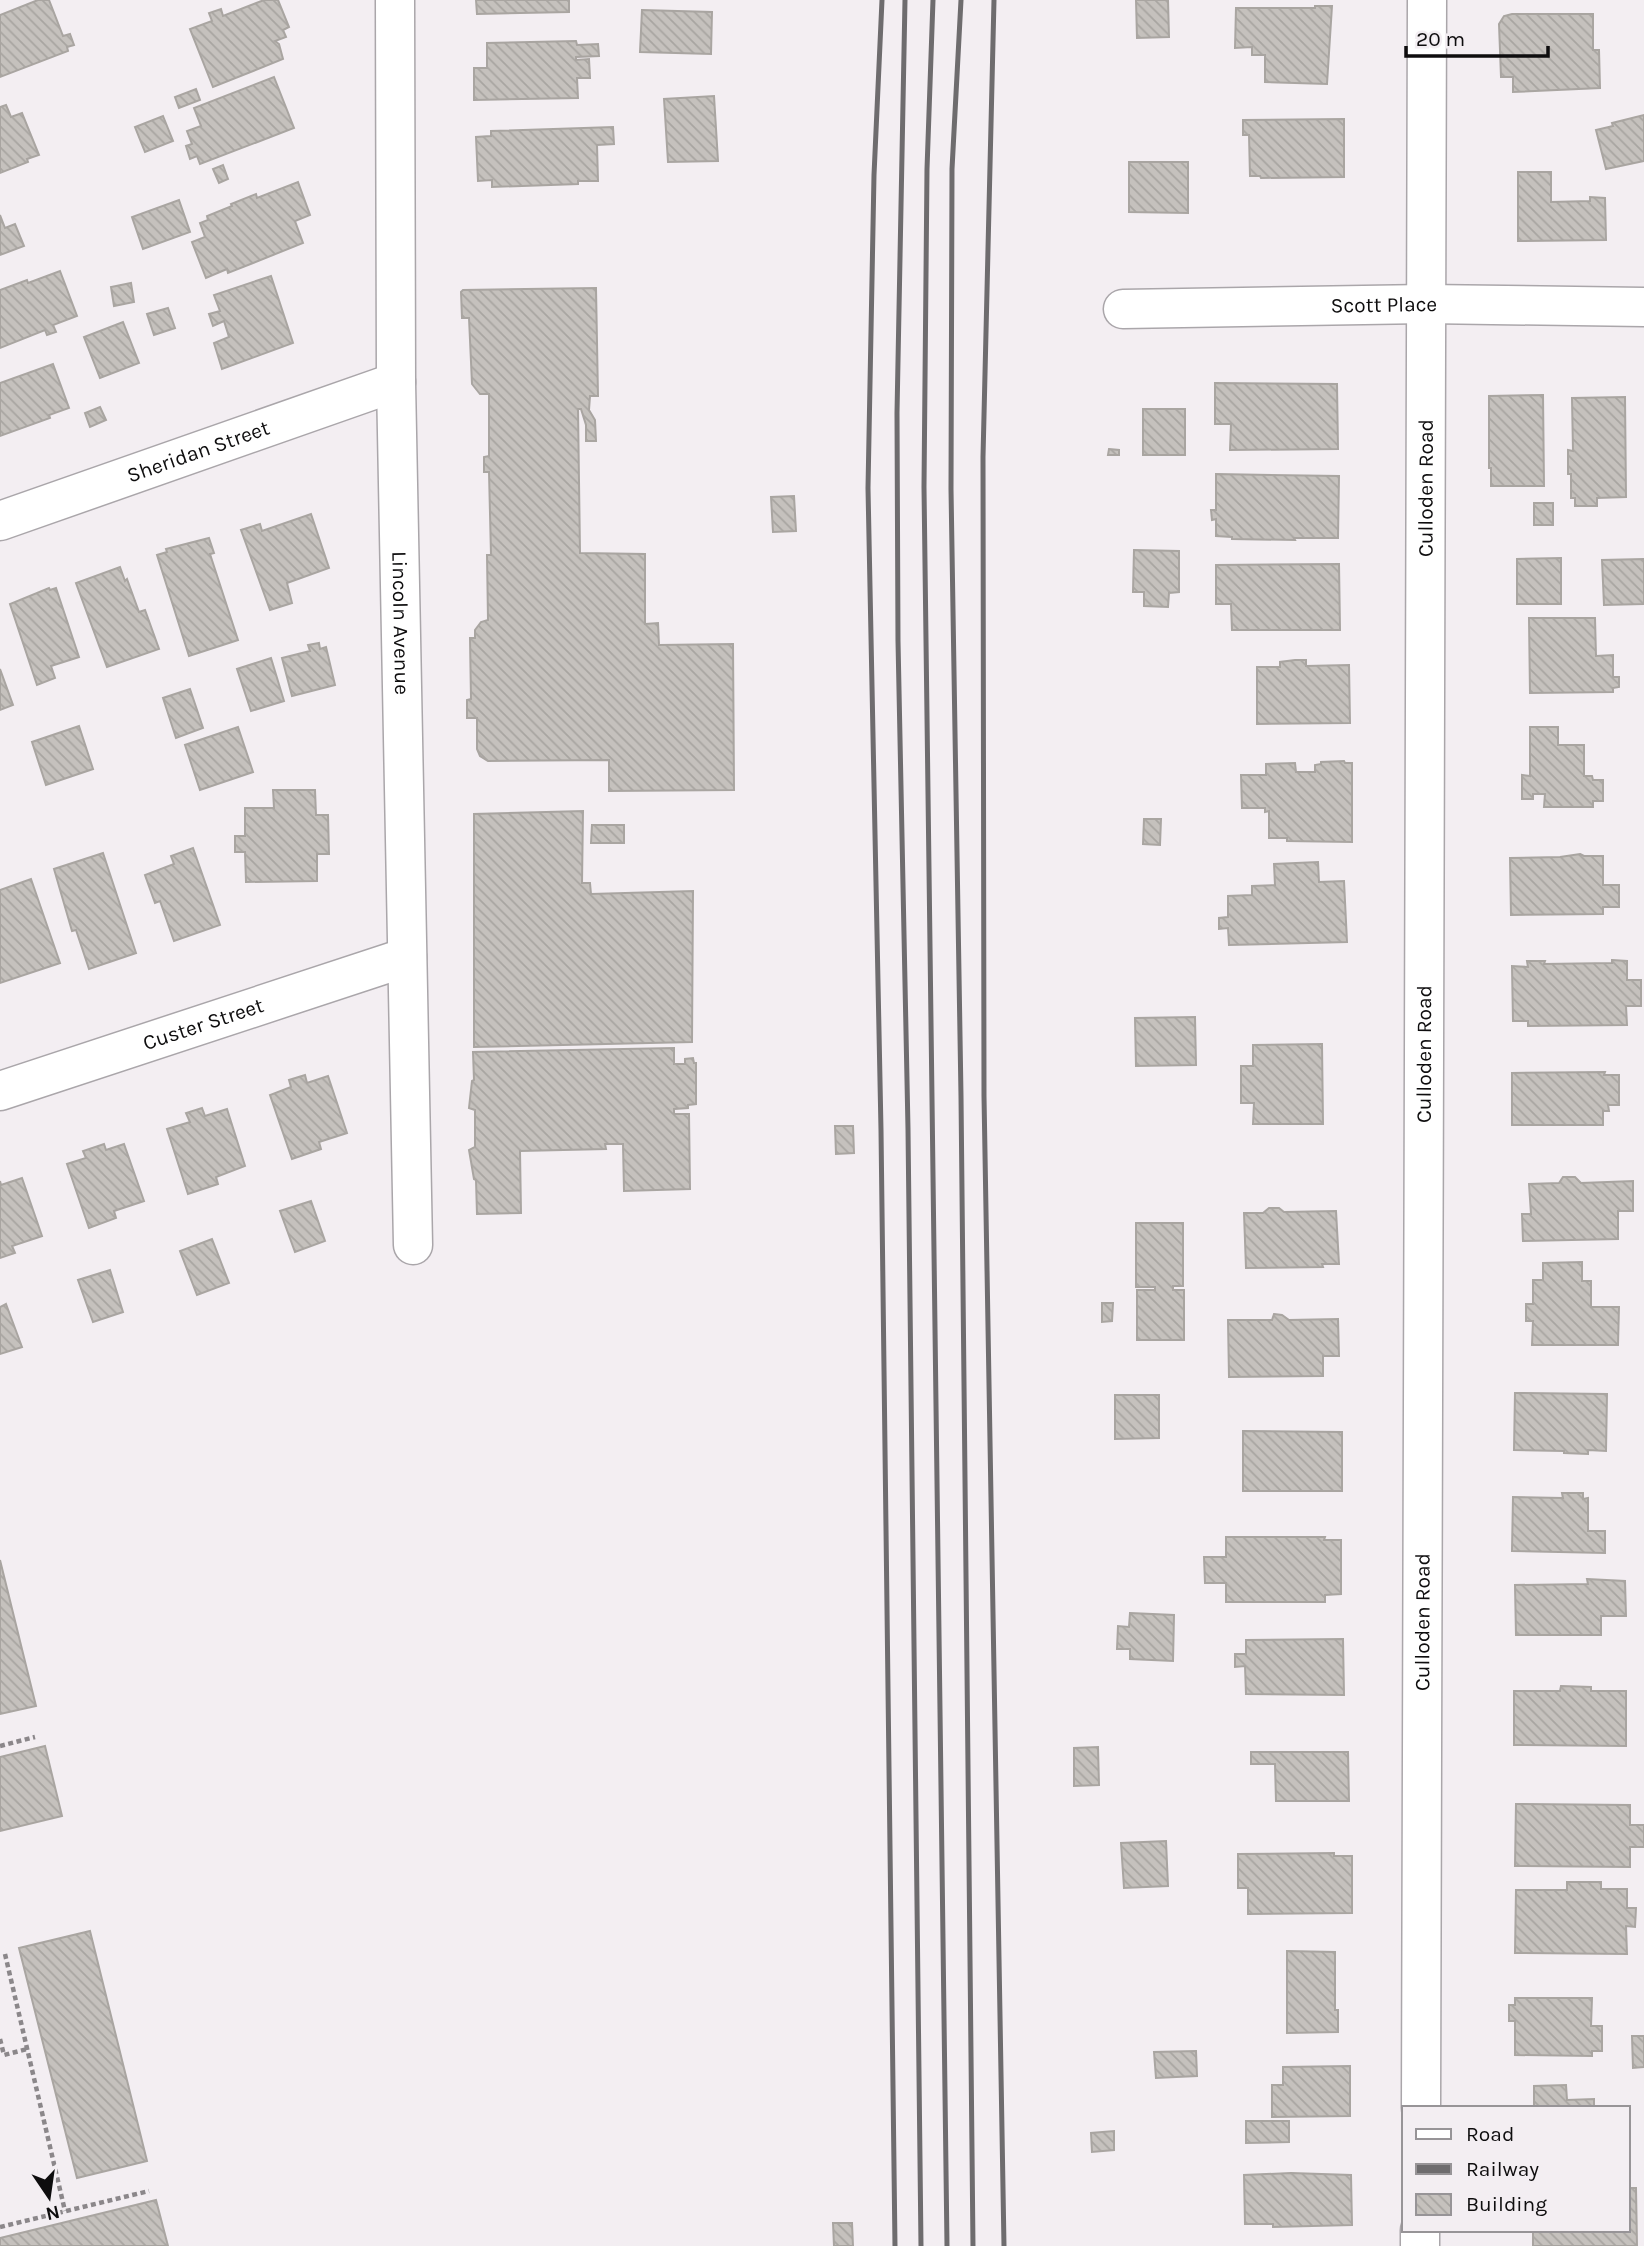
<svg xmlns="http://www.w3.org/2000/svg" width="1644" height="2246" font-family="Karla,sans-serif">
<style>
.building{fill:url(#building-back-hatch);stroke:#a9a5a1;stroke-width:2}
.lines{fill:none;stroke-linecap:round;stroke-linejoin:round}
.minor-casing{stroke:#aaa6aa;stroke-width:41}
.path{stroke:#8b878a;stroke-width:4.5;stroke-dasharray:5 3.5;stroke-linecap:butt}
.minor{stroke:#fff;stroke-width:38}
.rail{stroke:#6e6c6e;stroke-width:5}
.labels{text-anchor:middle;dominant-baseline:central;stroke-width:7;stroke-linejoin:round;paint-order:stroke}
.street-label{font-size:21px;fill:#0e0d0e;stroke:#f3eef2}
</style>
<defs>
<pattern id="building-back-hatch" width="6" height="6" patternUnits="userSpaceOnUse" patternTransform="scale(1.75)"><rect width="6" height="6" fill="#c5c1bd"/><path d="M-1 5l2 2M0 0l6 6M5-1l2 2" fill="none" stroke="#a8a5a1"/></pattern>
</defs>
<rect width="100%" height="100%" fill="#f3eef2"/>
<g class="building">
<path d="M38 0H49L63 36 70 34 74 45 67 47 68 51 0 77V15Z"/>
<path d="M264 0H278L289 27 283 30 286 37 275 41 279 44 283 59 213 87 190 29 212 21 209 13 221 9 223 16Z"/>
<path d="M476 0H569V12L477 14Z"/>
<path d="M1136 0H1168L1169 37 1137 38Z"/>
<path d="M1315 6H1332L1327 84 1265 82V55H1252V47L1235 48 1236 8H1315Z"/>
<path d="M642 10 712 12 711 54 640 52Z"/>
<path d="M1512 14H1593V50H1599L1600 88 1513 92V77H1501L1499 24 1504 16Z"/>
<path d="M576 41 577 45 598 44 599 56 576 57V60L589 59 590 78H577L578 98 474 100V68H487V43Z"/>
<path d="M274 77 294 128 200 164 197 156 190 159 186 146 192 144 187 131 201 126 194 108Z"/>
<path d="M196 89 200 100 179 108 175 97Z"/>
<path d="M714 96 718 161 668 162 664 99Z"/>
<path d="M6 105 11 117 22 113 39 155 27 159 28 162 0 173V107Z"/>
<path d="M1644 115V161L1606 169 1596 130 1613 126 1612 123Z"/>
<path d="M163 116 173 141 145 152 135 127Z"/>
<path d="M1344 119V177L1261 178 1260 176H1250L1249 135H1243V120Z"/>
<path d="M613 127 614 144 597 145 598 181H578V184L492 187V180L478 181 476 137 491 136V131Z"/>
<path d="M1129 162H1188V213L1129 212Z"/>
<path d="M223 165 228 179 219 183 213 169Z"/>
<path d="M1518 172H1551V202L1590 201V197L1605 198 1606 240 1518 241Z"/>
<path d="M298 182 310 215 295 221 303 243 228 273 227 269 206 278 192 242 205 237 200 223 208 220 207 216 232 206 231 204 256 194 257 198Z"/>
<path d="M179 200 190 232 143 249 132 217Z"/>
<path d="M0 215 5 228 15 224 24 246 0 255Z"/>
<path d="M60 271 77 316 53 325 56 332 47 335 45 330 0 348V290L27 280 28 283Z"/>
<path d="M271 276 293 343 222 369 214 343 229 337 224 321 213 326 209 314 220 311 214 295Z"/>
<path d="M131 283 134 302 114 306 111 287Z"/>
<path d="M596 288 598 396H590L589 410 595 420 596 441H586V425L581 409H578L580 553 645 554V624L658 623 659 645 733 644 734 790 609 791V760L488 761 480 756 477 749V718H467V700L471 699 470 638H475V630L481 622 488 620 487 555H491L489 472H484V457L489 456V394H480L472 384 469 318H462L461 292 463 290Z"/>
<path d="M168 308 175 328 154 335 147 314Z"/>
<path d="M123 322 139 363 100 378 84 337Z"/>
<path d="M53 364 69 408 49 415 50 418 0 436V383Z"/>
<path d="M1215 383 1337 384 1338 449 1230 450 1231 424H1215Z"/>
<path d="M1543 395 1544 486H1491V468H1489V396Z"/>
<path d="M1625 397 1626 497 1597 498V506H1575V498H1571V474H1568V450L1573 451 1572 398Z"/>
<path d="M100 407 106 420 90 427 85 413Z"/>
<rect x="1143" y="409" width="42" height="46"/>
<path d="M1109 449 1119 450V455H1108Z"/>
<path d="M1216 474 1339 476 1338 538H1294L1295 540 1232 539V537L1216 536V519L1212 520 1211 510H1216Z"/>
<path d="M794 496 796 531 773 532 771 497Z"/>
<rect x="1534" y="503" width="19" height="22"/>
<path d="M311 514 329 568 287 583 292 603 270 610 241 530 260 524 262 531Z"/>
<path d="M209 538 214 553 210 554 238 640 189 656 157 555 167 552 166 549Z"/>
<path d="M1134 550 1179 551V592L1169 593 1168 607 1144 606V592H1133Z"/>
<path d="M1561 558V604H1517V559Z"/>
<path d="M1644 559V604L1604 605 1602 560Z"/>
<path d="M1339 564 1340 630H1232L1231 604H1216V565Z"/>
<path d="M120 567 125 581 127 579 139 612 145 610 159 649 107 667 76 583Z"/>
<path d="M49 588 50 590 56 588 79 657 51 666 55 678 37 685 10 604Z"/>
<path d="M1529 618H1595L1596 656 1613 655V677H1619V687L1613 688V692L1530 693Z"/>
<path d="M319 643 320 649 326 647 335 685 292 696 282 658 310 651 308 645Z"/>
<path d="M271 658 284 701 251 711 237 669Z"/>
<path d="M1295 660H1306V666L1349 665 1350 723 1257 724V667H1280V662Z"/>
<path d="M0 669 13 705 0 710Z"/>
<path d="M190 689 203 728 176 738 163 698Z"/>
<path d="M79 726 93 769 46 785 32 742Z"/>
<path d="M238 727 253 772 200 790 185 745Z"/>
<path d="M1530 727H1558V745H1584V776H1592L1593 780H1603V801H1593V807H1544L1545 794H1533V799H1522V775L1530 776Z"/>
<path d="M1344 761 1345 763H1352V842L1287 841V838H1269V811L1265 812V808H1242L1241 775H1266V764L1295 763 1296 772H1315V765L1321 764V762Z"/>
<path d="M273 790H315L316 815H328L329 854H317V881L246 882 245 852H235V836H245V808H274Z"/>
<path d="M583 811 582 883H590L591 894 693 891 692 1042 474 1047V814Z"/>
<path d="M1144 819H1161L1160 845 1143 844Z"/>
<path d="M592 825H624V843H591Z"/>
<path d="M193 848 220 925 174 941 160 901 155 903 145 875 174 864 171 856Z"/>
<path d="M103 853 136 953 89 969 76 930 72 931 54 869Z"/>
<path d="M1580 854 1584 856H1603V885H1619V907H1603V914L1511 915 1510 858 1560 857Z"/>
<path d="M1318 862 1319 882 1344 881 1347 942 1229 945 1228 928 1219 929V918L1228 917V896L1252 895V886L1275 885 1274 864Z"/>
<path d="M31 879 60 963 0 983V890Z"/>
<path d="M1612 960 1627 961V980H1641V1006H1626L1627 1025 1528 1026V1021H1513L1512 966 1528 967 1527 961H1545L1544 964 1612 963Z"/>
<path d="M1195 1017 1196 1065 1136 1066 1135 1018Z"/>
<path d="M1322 1044 1323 1124H1253L1254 1103H1241V1066H1253V1045Z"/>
<path d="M674 1048V1064H685V1059L693 1058 694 1063H696V1104L688 1105V1108L674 1109V1114H689L690 1189 624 1191 623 1144H605L606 1149 520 1151 521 1213 477 1214 476 1180 474 1179 469 1150 475 1147V1110L469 1108 472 1081 474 1080 473 1052Z"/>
<path d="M1605 1072 1604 1075H1619V1105H1608L1609 1111H1603V1125H1512V1073Z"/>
<path d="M305 1075 307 1083 328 1076 347 1133 319 1142 321 1149 292 1159 270 1095 291 1087 289 1080Z"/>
<path d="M202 1108 205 1116 227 1109 245 1166 216 1177 218 1184 188 1194 167 1129 190 1122 186 1113Z"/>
<path d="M835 1126H853L854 1153 836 1154Z"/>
<path d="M104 1144 106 1150 124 1144 144 1201 114 1211 116 1218 89 1228 67 1164 86 1158 83 1151Z"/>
<path d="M1563 1177H1575L1581 1183 1633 1181V1211H1618V1239L1523 1241 1522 1214H1531L1529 1184 1559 1183Z"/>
<path d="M22 1178 42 1236 12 1246 15 1253 0 1258V1181L1 1185Z"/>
<path d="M311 1201 325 1241 295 1252 280 1211Z"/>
<path d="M1269 1208H1279L1284 1212 1336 1211 1339 1264H1322L1323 1267 1246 1268 1244 1213H1263Z"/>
<path d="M1136 1223H1183V1286H1173V1290H1184V1340H1137V1290H1155V1287H1136Z"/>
<path d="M212 1239 229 1283 197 1295 180 1251Z"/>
<path d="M1582 1262V1281H1591V1307H1619L1618 1345H1532L1533 1321H1526V1304H1533V1280H1543V1263Z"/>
<path d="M110 1270 123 1312 93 1322 78 1280Z"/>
<path d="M1102 1303H1113L1112 1321 1102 1322Z"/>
<path d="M6 1304 22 1347 0 1354V1307Z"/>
<path d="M1274 1314 1282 1315 1289 1320 1338 1319 1339 1356H1323V1376L1229 1377 1228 1320H1272Z"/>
<path d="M1515 1393 1607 1394 1606 1451 1588 1450V1454L1564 1453V1451L1514 1450Z"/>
<path d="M1115 1395H1159V1438L1115 1439Z"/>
<path d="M1243 1431 1342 1432V1491H1243Z"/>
<path d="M1562 1493H1583V1499L1588 1498V1531H1605V1553L1512 1551 1513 1497 1563 1498Z"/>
<path d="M1226 1537H1325L1324 1540H1341V1594L1325 1595V1602H1226V1583H1205L1204 1557H1226Z"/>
<path d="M0 1560 36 1706 0 1714Z"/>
<path d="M1587 1579 1625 1581 1626 1616H1601V1635H1516L1515 1585 1588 1584Z"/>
<path d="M1130 1613 1174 1615 1173 1661 1130 1659V1649H1117L1118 1626 1129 1627Z"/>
<path d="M1343 1639 1344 1695 1246 1694 1245 1666 1235 1667V1654H1246V1640Z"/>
<path d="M1561 1686 1591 1687V1691H1626V1746L1514 1745V1691H1560Z"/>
<path d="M45 1746 62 1816 0 1831V1757Z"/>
<path d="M1098 1747 1099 1785 1074 1786V1748Z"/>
<path d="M1251 1752H1348L1349 1801H1276L1275 1764H1251Z"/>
<path d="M1516 1804 1630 1805V1825H1644V1847H1630V1867L1515 1866Z"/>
<path d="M1166 1841 1168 1886 1124 1888 1121 1843Z"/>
<path d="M1334 1853V1856H1352V1913L1248 1914V1888H1238V1854Z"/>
<path d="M1567 1882H1601V1889H1627V1908H1636L1635 1927 1626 1926 1627 1954 1515 1953 1516 1890H1567Z"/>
<path d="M90 1931 147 2161 77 2178 19 1948Z"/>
<path d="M1287 1951 1335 1952V2010H1338V2032L1287 2033Z"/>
<path d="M1515 1998H1592L1591 2026H1602V2051H1592V2056L1515 2055V2021H1509V2005H1515Z"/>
<path d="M1632 2036H1644V2067L1633 2068Z"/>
<path d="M1196 2051 1197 2076 1156 2078 1154 2052Z"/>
<path d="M1350 2066V2116L1272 2117V2085H1283V2067Z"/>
<path d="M1566 2085 1567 2100 1594 2099V2108H1534V2086Z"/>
<path d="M1246 2121H1289V2142L1246 2143Z"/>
<path d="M1114 2131V2150L1092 2152 1091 2133Z"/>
<path d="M1291 2173 1351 2175 1352 2225 1273 2227V2224H1245L1244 2175Z"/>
<path d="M1628 2188H1636L1637 2246H1533V2230H1628Z"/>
<path d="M156 2200 168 2246H0V2238Z"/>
<path d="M833 2223H852L853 2246H834Z"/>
</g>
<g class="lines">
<g class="minor-casing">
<g id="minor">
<path id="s1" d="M395 0 396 382 413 1245"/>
<path id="s2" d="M1123 309 1426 304 1644 307"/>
<path id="s3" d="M0 521 396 382"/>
<path id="s4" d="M0 1091 407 957"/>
<path id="s5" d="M1421 2108 1427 0"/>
<path d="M1420 2246V2230"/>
</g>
</g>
<g class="path">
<path d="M0 1746 35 1737"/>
<path d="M5 1954 65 2211"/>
<path d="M0 2039 4 2055 27 2049"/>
<path d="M0 2227 149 2191"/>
</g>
<use href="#minor" class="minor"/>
<g class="rail">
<path d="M882 0 874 175 868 488 881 1130 895 2246"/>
<path d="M905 0 897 413 898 641 908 1129 921 2246"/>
<path d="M933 0 927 169 924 487 947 2246"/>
<path d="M961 0 952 169 951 489 961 1096 973 2246"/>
<path d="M994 0 983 457 984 1096 1004 2246"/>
</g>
</g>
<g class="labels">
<g class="street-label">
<text stroke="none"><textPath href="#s2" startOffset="261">Scott Place</textPath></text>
<text stroke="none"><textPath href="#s3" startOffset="210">Sheridan Street</textPath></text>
<text stroke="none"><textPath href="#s5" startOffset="1620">Culloden Road</textPath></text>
<text stroke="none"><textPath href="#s1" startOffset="623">Lincoln Avenue</textPath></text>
<text stroke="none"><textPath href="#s4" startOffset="214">Custer Street</textPath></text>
<text stroke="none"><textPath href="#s5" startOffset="1054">Culloden Road</textPath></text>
<text stroke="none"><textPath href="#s5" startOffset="486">Culloden Road</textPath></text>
</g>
</g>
<rect x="1402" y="2106" width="228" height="126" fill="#f3eef2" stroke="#979497" stroke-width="2"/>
<rect x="1416" y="2129" width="35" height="10" fill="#ffffff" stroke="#979497" stroke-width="2"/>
<text x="1466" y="2141" font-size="21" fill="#0e0d0e">Road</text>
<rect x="1416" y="2164" width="35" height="10" fill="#6e6c6e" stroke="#979497" stroke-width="2"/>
<text x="1466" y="2176" font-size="21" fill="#0e0d0e">Railway</text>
<rect x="1416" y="2194" width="35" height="21" fill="url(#building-back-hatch)" stroke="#979497" stroke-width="2"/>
<text x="1466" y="2211" font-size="21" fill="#0e0d0e">Building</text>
<g transform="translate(49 2197) rotate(167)" stroke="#f3eef2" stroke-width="5" paint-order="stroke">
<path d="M0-5L12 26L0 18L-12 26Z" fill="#0e0d0e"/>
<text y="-10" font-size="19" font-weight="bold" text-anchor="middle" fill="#0e0d0e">N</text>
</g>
<path d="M1406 46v10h142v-10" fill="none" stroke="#0e0d0e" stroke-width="3.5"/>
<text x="1416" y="46" font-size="21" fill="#0e0d0e" stroke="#f3eef2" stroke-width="5" paint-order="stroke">20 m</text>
</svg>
